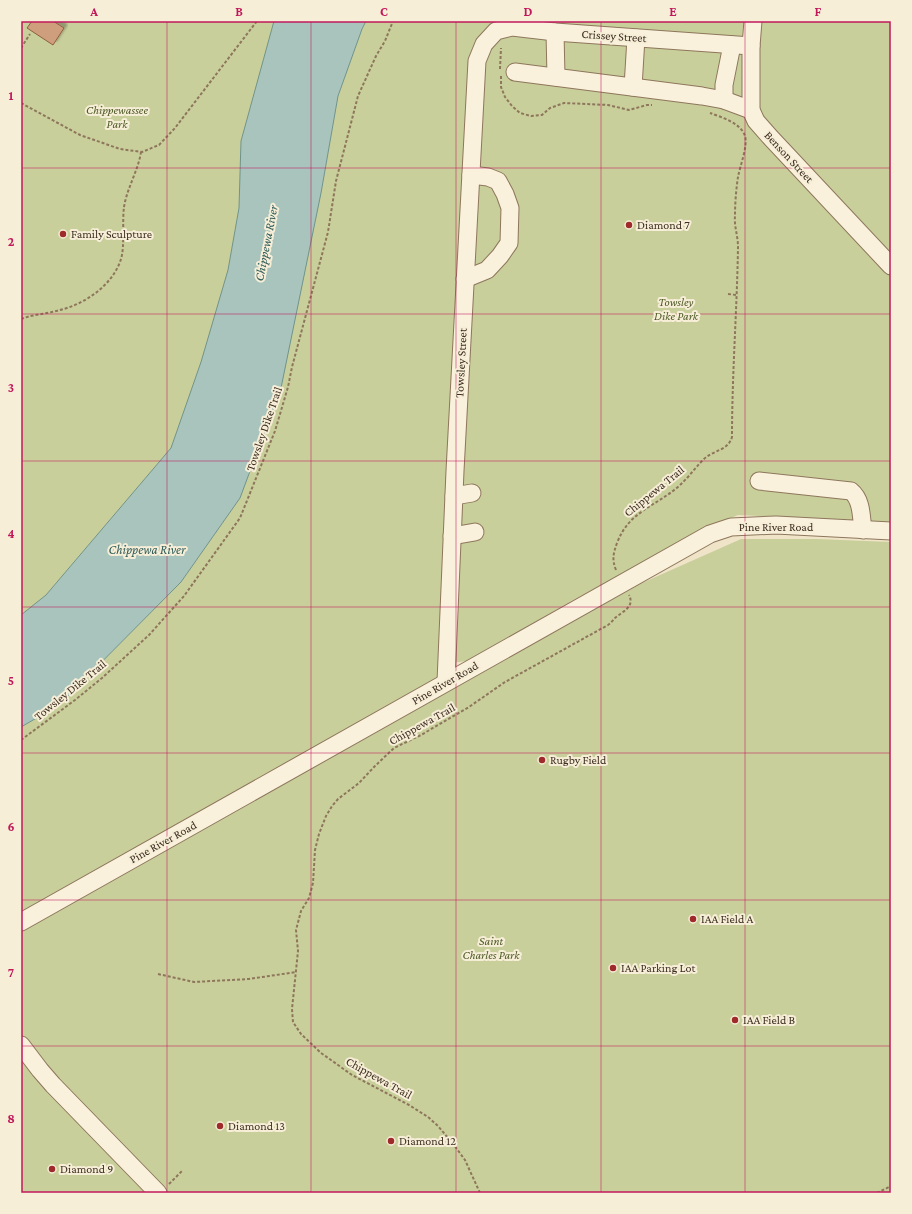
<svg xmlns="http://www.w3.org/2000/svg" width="912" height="1214" font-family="'Crimson Pro',serif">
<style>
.green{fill:#c9cf9b}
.water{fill:#a9c4bc;stroke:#6f938a}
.building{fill:#cf9f7d;stroke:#8d5f41;filter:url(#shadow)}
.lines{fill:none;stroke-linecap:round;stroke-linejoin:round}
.minor-casing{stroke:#8d765c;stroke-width:19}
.path{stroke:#8d765c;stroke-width:2;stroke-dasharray:3 2;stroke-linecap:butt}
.minor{stroke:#faf1dc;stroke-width:17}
.grid{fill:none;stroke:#c2185b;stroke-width:1;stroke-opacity:0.55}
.poi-dot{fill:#9e2a2b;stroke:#f7eed8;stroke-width:1.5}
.labels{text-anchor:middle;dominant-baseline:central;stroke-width:4;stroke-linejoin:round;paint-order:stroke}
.street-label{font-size:12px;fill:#3d2e20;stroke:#f7eed8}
.park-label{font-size:12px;font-style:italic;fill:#4d5a26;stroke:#f7eed8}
.poi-label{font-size:12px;fill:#3d2e20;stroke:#f7eed8;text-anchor:start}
.water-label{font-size:13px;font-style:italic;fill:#2f5d5a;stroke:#f7eed8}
.neatline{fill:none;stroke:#c2185b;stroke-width:1.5}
.grid-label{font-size:13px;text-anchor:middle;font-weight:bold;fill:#c2185b}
</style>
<defs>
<filter id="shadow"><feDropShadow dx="3.5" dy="-3.5" stdDeviation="1" flood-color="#0004"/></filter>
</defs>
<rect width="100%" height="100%" fill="#f0e4c8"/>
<g class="green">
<path d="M21 21H274L241 141 239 208 228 270 201 362 171 448 46 595 21 615Z"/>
<path d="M366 21H891V522L738 515 708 528 573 600 467 661 443 664 440 674 432 681 21 913V727L59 705 181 582 240 498 321 193 338 96 362 29Z"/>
<path d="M741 539H817L891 542V1193H21V931L642 583Z"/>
</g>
<path class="water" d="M274 21H366L362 29 338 96 321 193 281 388 240 498 181 582 59 705 21 727V615L46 595 171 448 201 362 228 270 239 208 241 141Z"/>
<path class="building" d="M32 21H53L64 28 53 45 27 28Z"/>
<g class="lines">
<g class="minor-casing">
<g id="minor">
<path d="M753 21 751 46V110L756 121 771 138 891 266"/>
<path d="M555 32 556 77"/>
<path d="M515 72 702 96 724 100 751 110"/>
<path d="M633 87 636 38"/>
<path d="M724 100V85L732 45"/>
<path d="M465 279 487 270 500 256 509 243 510 208 505 194 498 181 488 177 471 175"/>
<path d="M759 481 851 491C862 500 861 516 863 530"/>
<path d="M454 496 472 493"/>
<path d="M452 536 475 532"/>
<path d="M446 682 455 471 477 61 484 44 496 31 512 27 555 32 751 46"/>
<path d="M21 922 710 534 731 527 776 525 891 531"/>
<path d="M21 1045 40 1070 53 1085 158 1193"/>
</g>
</g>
<g class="path">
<path d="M21 48 30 34"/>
<path d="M500 69 501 48"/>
<path d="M501 76V87L505 97 512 106 520 113 531 116 542 115 550 108 564 103 608 105 629 110 647 105H652"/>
<path d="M21 103 80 135 120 149 142 152 159 145 175 128 257 21"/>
<path d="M728 294 736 295"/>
<path d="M21 319C34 314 47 314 60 310 85 304 113 285 121 259 125 246 122 222 124 207 127 188 138 171 141 152"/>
<path d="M616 570C612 560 613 554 617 543 629 511 655 507 679 486 688 478 695 468 704 459 713 450 728 451 732 437 732 374 737 310 738 247 738 236 734 226 735 216 735 204 736 190 738 177 740 166 748 146 745 136 741 123 721 117 710 113"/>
<path d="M21 740 75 700 102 678 149 635 184 596 240 518 275 431 288 387 292 367 328 232 336 181 358 96 376 56 385 41 393 21"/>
<path d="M158 974 194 982 249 979 296 972"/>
<path d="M169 1184 182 1171"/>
<path d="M480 1193 465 1160 454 1145 438 1126 428 1117 409 1105 352 1075 338 1065 321 1053 301 1034 293 1022 292 1009 298 951 296 930 301 911 309 898 313 883 315 850 319 834 326 816 332 806 338 799 359 783 375 766 394 748 421 735 469 707 505 682 608 625C611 623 613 620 615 618 623 611 635 607 629 595"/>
<path d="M877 1193 891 1186"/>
</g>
<use href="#minor" class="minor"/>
</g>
<path class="grid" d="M167 21V1193M311 21V1193M456 21V1193M601 21V1193M745 21V1193M21 168H891M21 314H891M21 461H891M21 607H891M21 753H891M21 900H891M21 1046H891"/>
<g class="poi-dot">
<circle cx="629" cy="225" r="4"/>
<circle cx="63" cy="234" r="4"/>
<circle cx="542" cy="760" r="4"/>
<circle cx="693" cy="919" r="4"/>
<circle cx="613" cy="968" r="4"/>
<circle cx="735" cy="1020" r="4"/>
<circle cx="220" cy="1126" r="4"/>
<circle cx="391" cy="1141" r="4"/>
<circle cx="52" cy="1169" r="4"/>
</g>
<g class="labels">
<g class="street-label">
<text transform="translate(614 36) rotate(4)">Crissey Street</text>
<text transform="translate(789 157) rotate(47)">Benson Street</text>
<text transform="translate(461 363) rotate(-87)">Towsley Street</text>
<text transform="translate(264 429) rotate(-71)">Towsley Dike Trail</text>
<text transform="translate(654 491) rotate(-39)">Chippewa Trail</text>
<text x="776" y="527">Pine River Road</text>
<text transform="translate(445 683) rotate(-30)">Pine River Road</text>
<text transform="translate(70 690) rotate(-39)">Towsley Dike Trail</text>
<text transform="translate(422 724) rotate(-29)">Chippewa Trail</text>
<text transform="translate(163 842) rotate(-29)">Pine River Road</text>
<text transform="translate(379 1078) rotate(29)">Chippewa Trail</text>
</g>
<g class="park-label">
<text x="117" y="110">Chippewassee<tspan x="117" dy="14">Park</tspan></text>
<text x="676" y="302">Towsley<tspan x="676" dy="14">Dike Park</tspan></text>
<text x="491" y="941">Saint<tspan x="491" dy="14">Charles Park</tspan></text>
</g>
<g class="poi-label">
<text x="637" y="225">Diamond 7</text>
<text x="71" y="234">Family Sculpture</text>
<text x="550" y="760">Rugby Field</text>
<text x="701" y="919">IAA Field A</text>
<text x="621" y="968">IAA Parking Lot</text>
<text x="743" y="1020">IAA Field B</text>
<text x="228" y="1126">Diamond 13</text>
<text x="399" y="1141">Diamond 12</text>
<text x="60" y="1169">Diamond 9</text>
</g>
<g class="water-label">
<text transform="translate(266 243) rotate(-79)">Chippewa River</text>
<text x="147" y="549">Chippewa River</text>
</g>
</g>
<rect width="912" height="1214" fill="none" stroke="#f7eed8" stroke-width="44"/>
<rect x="22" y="22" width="868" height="1170" class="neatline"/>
<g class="grid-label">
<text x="94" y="16">A</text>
<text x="239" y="16">B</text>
<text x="384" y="16">C</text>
<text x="528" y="16">D</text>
<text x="673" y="16">E</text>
<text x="818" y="16">F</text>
<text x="11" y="100">1</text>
<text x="11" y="246">2</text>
<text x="11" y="392">3</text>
<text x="11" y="538">4</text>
<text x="11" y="685">5</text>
<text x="11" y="831">6</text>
<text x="11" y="977">7</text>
<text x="11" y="1123">8</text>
</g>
</svg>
